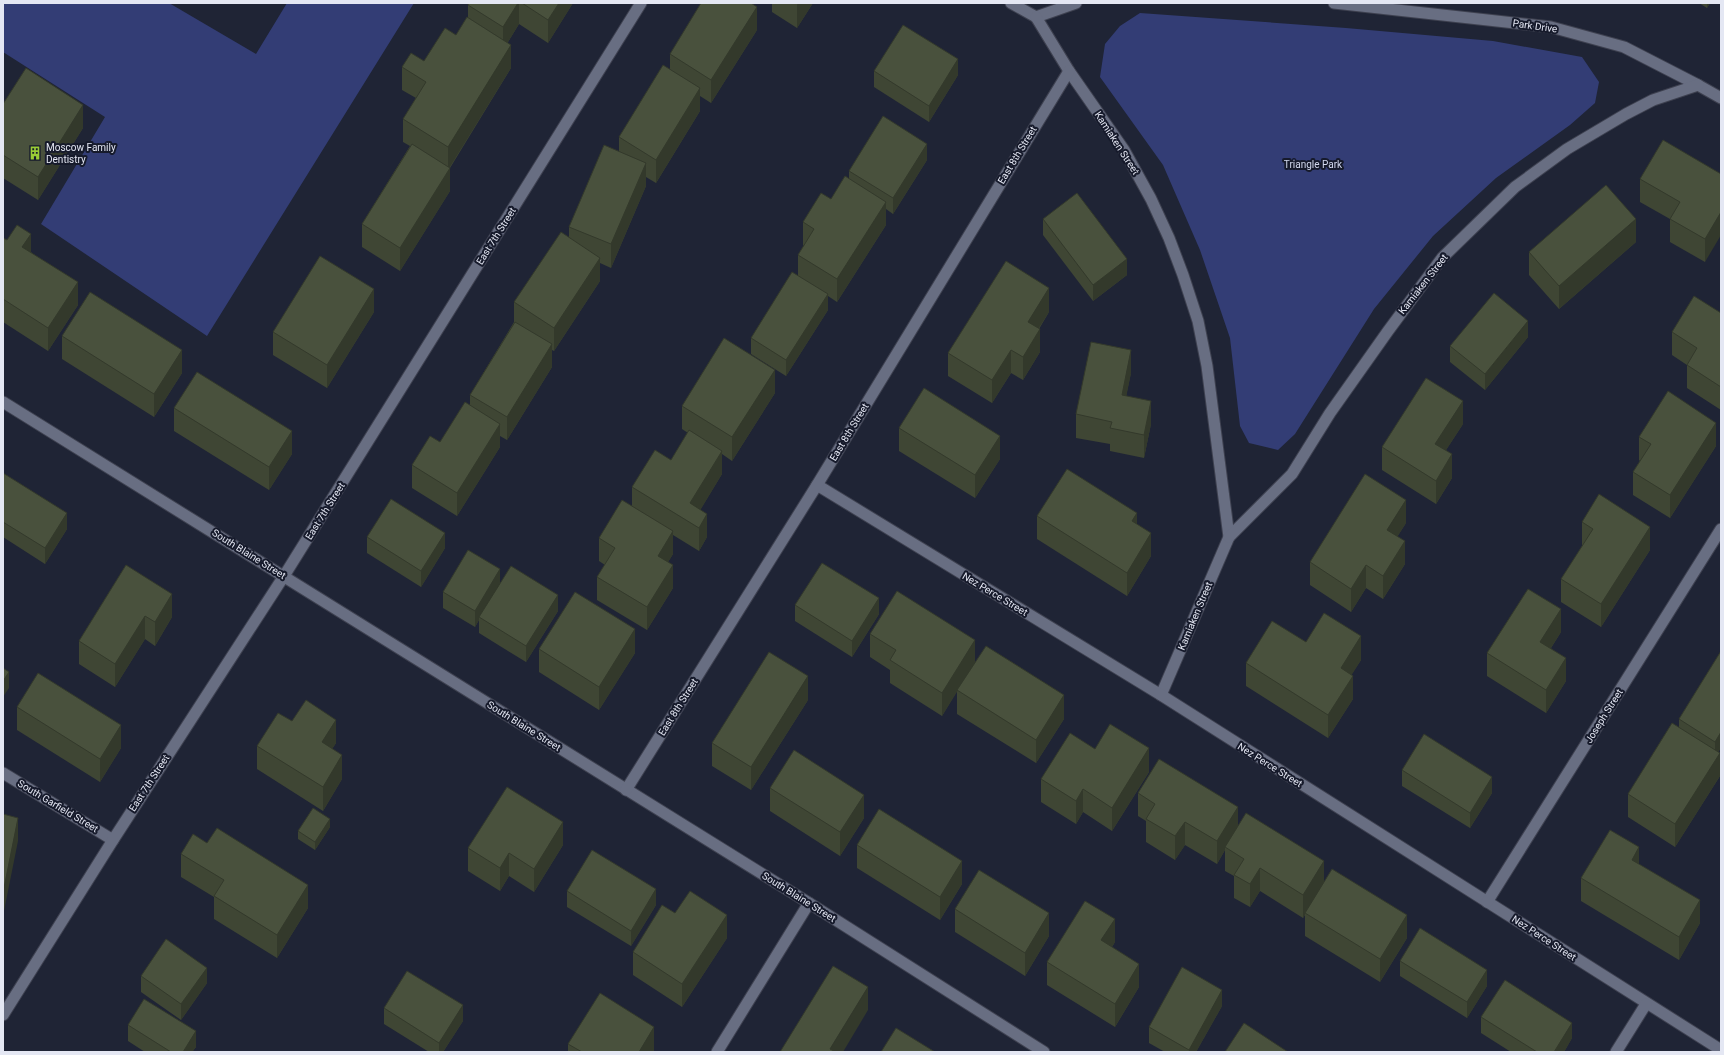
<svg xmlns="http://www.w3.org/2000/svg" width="1724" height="1055" font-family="Roboto,sans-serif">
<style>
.green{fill:#333d75}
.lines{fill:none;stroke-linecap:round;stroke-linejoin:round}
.minor-casing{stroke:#3e4150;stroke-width:13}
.minor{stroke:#686e82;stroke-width:11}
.wall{fill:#3f4634}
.shaded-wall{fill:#33392b}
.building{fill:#49513d;stroke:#33392b}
.labels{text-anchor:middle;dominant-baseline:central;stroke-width:4;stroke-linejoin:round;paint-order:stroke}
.street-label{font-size:10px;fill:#e4e7f3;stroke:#161a2b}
.poi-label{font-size:10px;fill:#e4e7f3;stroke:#161a2b;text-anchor:start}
.park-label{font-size:10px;fill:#d2d8ee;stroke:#161a2b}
</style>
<rect width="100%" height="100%" fill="#1f2435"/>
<g class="green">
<path d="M3 3H169L256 54 287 3H414L207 336 41 224 105 117 3 52Z"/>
<path d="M1140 13 1346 28 1493 41 1582 57 1599 82 1595 103 1570 125 1496 178 1433 236 1374 309 1295 434 1278 450 1249 443 1240 426 1230 338 1200 250 1163 165 1100 77 1105 44 1120 26Z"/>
</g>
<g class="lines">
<g class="minor-casing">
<g id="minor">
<path d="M1011 3 1036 17 1076 3"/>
<path d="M1334 3 1551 27 1624 47 1698 85 1721 98"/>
<path d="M1036 17 1069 71 1124 150 1151 199 1169 238 1183 275 1198 321 1207 366 1229 537 1161 695"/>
<path d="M3 402 809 903 1044 1052"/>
<path d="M817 485 1161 695 1721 1050"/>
<path d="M1229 537 1292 474 1330 413 1388 331 1442 258 1515 187 1567 149 1626 114 1653 100 1698 85"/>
<path d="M3 773 113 840"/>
<path d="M626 790 817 485 1069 71"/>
<path d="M1487 902 1721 529"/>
<path d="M3 1015 113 840 284 576 641 3"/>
<path d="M717 1052 809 903"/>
<path d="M1616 1052 1646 1004"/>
</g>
</g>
<use href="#minor" class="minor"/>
</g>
<g class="wall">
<path d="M469 3H573L548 43 519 24 508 42 511 68 450 168V191L400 271 362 247V224L410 146 403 142V119L416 98 402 90V67L424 61 456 35 468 18V5Z"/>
<path d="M772 3H813L797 28 772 12Z"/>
<path d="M1699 3H1710L1707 8Z"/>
<path d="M757 30 711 103 700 96V111L656 183 646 177V186L611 268 600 263V281L554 351 552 350V367L507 440 500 436V447L457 516 412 488V465L440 442 470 405V395L514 322V302L569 237V227L619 151V137L670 69V54Z"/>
<path d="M874 71 958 75 929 122 874 87Z"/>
<path d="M3 104 83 128 38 200 3 178Z"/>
<path d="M927 160 893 214 886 209V225L837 302 828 296V310L786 376 751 354V338L798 275V255L804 245H803V222L831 199 849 179V171Z"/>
<path d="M1721 174 1705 262 1670 242V219L1640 202V179Z"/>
<path d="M1043 219 1127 275 1093 301 1043 235Z"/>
<path d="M3 238 31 252 78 305 48 351 3 322Z"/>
<path d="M1636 242 1559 309 1529 275V252Z"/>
<path d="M374 312 327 388 273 355V332Z"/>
<path d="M1049 312 1039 329 1040 352 1023 380 1011 373 992 403 948 376V353Z"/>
<path d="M1721 313V410L1687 388V365L1672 355V332Z"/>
<path d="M62 336 182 373 154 417 62 359Z"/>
<path d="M1528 337 1485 390 1450 362V346Z"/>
<path d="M1131 373 1126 396 1151 424 1144 458 1110 451V444L1076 438V414Z"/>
<path d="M775 393 732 461 722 454V474L700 510 707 537 699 551 673 535V554L668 562 673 588 647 630 597 600V577L605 565 599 561V538L632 506V487L671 460 688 433 682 429V406Z"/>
<path d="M174 408 292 454 269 490 174 431Z"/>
<path d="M1463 424 1446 450 1452 478 1436 504 1382 470V447Z"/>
<path d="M899 428 1000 459 975 498 899 451Z"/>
<path d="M1639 437 1716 446 1670 518 1633 495V472L1640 461 1639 460Z"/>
<path d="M3 473 67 529 45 564 3 537Z"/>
<path d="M1037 516 1137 524 1151 556 1127 596 1037 539Z"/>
<path d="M1582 522 1650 550 1601 627 1561 602V579L1583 546 1582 545Z"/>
<path d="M1406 523 1397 537 1405 564 1383 599 1366 588 1351 612 1310 585V562Z"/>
<path d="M367 537 445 548 421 587 367 553Z"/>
<path d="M126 565 172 617 155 646 145 639 115 687 79 664V641Z"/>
<path d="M500 583 558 611 526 662 479 633V620L475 627 443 608V592Z"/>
<path d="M795 605 879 614 852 657 795 621Z"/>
<path d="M1561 632 1551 648 1566 681 1546 713 1487 676V653Z"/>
<path d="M870 634 975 663 1064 719 1036 763 957 714V691L942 716 890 683V670L870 657Z"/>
<path d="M1306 642 1361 660 1351 675 1353 699 1328 738 1246 686V663Z"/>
<path d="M539 649 635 653 599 710 539 672Z"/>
<path d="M1721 651V748L1718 752 1720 776 1675 847 1628 817V794L1679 727V719Z"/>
<path d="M808 700 751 790 712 766V743Z"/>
<path d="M17 707 121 748 100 782 17 730Z"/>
<path d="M292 721 336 743 332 749 342 779 323 811 257 769V746Z"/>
<path d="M1095 749 1149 772 1112 831 1083 812 1076 824 1041 802V779Z"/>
<path d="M1402 770 1492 793 1470 828 1402 786Z"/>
<path d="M770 788 864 818 840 856 770 811Z"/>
<path d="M1138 793 1238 827 1324 882 1407 938 1380 982 1305 936V915L1303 918 1260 891 1250 907 1234 898V876L1225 871V850L1217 864 1185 845 1175 860 1146 842V821L1138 816Z"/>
<path d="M330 827 315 850 298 839V831Z"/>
<path d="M563 845 534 892 509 876 500 891 468 871V848Z"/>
<path d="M857 845 962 884 940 920 857 868Z"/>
<path d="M181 854 308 908 277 958 214 919V897L181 877Z"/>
<path d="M1639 864 1700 923 1679 960 1581 901V878Z"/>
<path d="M567 891 656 905 631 946 567 907Z"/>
<path d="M955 909 1049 936 1025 976 955 932Z"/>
<path d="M675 913 727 938 682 1007 633 975V952Z"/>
<path d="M1115 942 1112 947 1139 987 1115 1027 1047 985V962Z"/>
<path d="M1400 961 1487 986 1467 1018 1400 976Z"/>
<path d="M141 976 207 983 181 1020 141 992Z"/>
<path d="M1222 1006 1196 1052H1165L1149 1043V1027Z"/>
<path d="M384 1008 463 1021 443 1052H429L384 1024Z"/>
<path d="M1481 1017 1572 1038 1564 1052H1511L1481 1033Z"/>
<path d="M128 1025 196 1047 192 1052H145L128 1041Z"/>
<path d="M568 1044 654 1050 653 1052H568Z"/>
</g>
<g class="shaded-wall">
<path d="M518 3H519V24L503 50V27Z"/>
<path d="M559 3H573L548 43V20Z"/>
<path d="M798 3H813L797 28V5Z"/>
<path d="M1707 3H1710L1707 8Z"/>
<path d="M757 7V30L711 103V80Z"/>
<path d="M511 45V68L448 170V147Z"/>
<path d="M958 59V75L929 122V106Z"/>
<path d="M700 88V111L656 183V160Z"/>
<path d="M83 105V128L38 200V177Z"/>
<path d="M927 144V160L893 214V198Z"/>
<path d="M646 163V186L611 268V244Z"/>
<path d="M450 168V191L400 271V248Z"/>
<path d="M886 202V225L837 302V279Z"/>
<path d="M1721 212V235L1705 262V239Z"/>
<path d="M1636 219V242L1559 309V286Z"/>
<path d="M31 234V257L22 247Z"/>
<path d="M600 258V281L554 351V328Z"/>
<path d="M1127 259V275L1093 301V285Z"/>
<path d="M78 282V305L48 351V328Z"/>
<path d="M1049 288V312L1028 345V322Z"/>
<path d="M374 289V312L327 388V365Z"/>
<path d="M828 294V310L786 376V360Z"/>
<path d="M1528 321V337L1485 390V374Z"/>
<path d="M1040 329V352L1023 380V357Z"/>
<path d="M552 344V367L507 440V417Z"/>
<path d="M182 350V373L154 417V394Z"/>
<path d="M1011 350V373L992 403V380Z"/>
<path d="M1131 350V373L1122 418V395Z"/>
<path d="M775 370V393L732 461V437Z"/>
<path d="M1151 401V424L1144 458V435Z"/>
<path d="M1463 401V424L1435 467V444Z"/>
<path d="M1716 423V446L1670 518V495Z"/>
<path d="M500 424V447L457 516V493Z"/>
<path d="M292 431V454L269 490V467Z"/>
<path d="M1000 436V459L975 498V475Z"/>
<path d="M722 451V474L692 524 690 503Z"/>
<path d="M1452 454V478L1436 504V481Z"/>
<path d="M1406 500V523L1387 553V530Z"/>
<path d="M67 513V529L45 564V548Z"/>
<path d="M1137 513V536L1132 521Z"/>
<path d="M707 514V537L699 551V528Z"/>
<path d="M1650 527V550L1601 627V604Z"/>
<path d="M673 531V554L658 579V556Z"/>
<path d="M445 533V548L421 587V571Z"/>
<path d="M1151 533V556L1127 596V573Z"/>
<path d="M1405 541V564L1383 599V576Z"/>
<path d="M673 565V588L647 630V607Z"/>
<path d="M1366 565V588L1351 612V589Z"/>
<path d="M500 569V585L479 617V620L475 627V611Z"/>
<path d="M172 594V617L155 646V622Z"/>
<path d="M558 595V611L526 662V646Z"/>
<path d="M879 598V614L852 657V641Z"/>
<path d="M1561 609V632L1540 665V642Z"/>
<path d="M145 616V639L115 687V664Z"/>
<path d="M635 629V653L599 710V687Z"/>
<path d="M1361 636V660L1341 692V668Z"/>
<path d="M975 640V663L942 716V693Z"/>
<path d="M1566 658V681L1546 713V690Z"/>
<path d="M9 672V688L3 697V681Z"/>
<path d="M808 676V700L751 790V767Z"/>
<path d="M1353 676V699L1328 738V715Z"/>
<path d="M1064 695V719L1036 763V740Z"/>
<path d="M336 720V743L322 765V742Z"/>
<path d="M121 725V748L100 782V759Z"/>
<path d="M1721 732V748L1715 757V742Z"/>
<path d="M1149 748V772L1112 831V808Z"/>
<path d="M1720 753V776L1675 847V824Z"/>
<path d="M342 755V779L323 811V787Z"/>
<path d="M1492 777V793L1470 828V813Z"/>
<path d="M1083 789V812L1076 824V801Z"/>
<path d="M864 795V818L840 856V832Z"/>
<path d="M1238 807V830L1225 847V850L1217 864V841Z"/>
<path d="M18 818V841L3 916V893Z"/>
<path d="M330 819V827L315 850V842Z"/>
<path d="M563 822V845L534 892V869Z"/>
<path d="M1185 822V845L1175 860V836Z"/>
<path d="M1639 847V870L1632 860Z"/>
<path d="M509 853V876L500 891V868Z"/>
<path d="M962 861V884L940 920V897Z"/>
<path d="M1324 861V884L1305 913V915L1303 918V895Z"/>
<path d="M1260 868V891L1250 907V884Z"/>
<path d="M308 885V908L277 958V935Z"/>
<path d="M656 889V905L631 946V931Z"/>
<path d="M1700 900V923L1679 960V937Z"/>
<path d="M1049 913V936L1025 976V953Z"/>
<path d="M727 915V938L682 1007V984Z"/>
<path d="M1407 915V938L1380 982V959Z"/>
<path d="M1115 919V942L1101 964V940Z"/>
<path d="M1139 964V987L1115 1027V1004Z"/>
<path d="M207 968V983L181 1020V1004Z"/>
<path d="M1487 970V986L1467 1018V1002Z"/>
<path d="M868 987V1010L843 1052H830V1049Z"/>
<path d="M1222 990V1006L1196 1052H1189V1050Z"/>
<path d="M463 1005V1021L443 1052H439V1043Z"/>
<path d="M1572 1023V1038L1564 1052H1554Z"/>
<path d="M654 1027V1050L653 1052H639Z"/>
<path d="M196 1031V1047L192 1052H183Z"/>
</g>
<g class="building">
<path d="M469 3H518L503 27 468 5Z"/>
<path d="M522 3H559L548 20Z"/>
<path d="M701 3H751L757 7 711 80 670 54Z"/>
<path d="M467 17 511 45 448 147 403 119 426 82 402 67 411 53 424 61 445 28 456 35Z"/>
<path d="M903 25 958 59 929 106 874 71Z"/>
<path d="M663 65 700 88 656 160 619 137Z"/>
<path d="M26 68 83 105 38 177 3 155V104Z"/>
<path d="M883 116 927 144 893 198 849 171Z"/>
<path d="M1663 140 1721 174V212L1705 239 1670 219 1680 202 1640 179Z"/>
<path d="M412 144 450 168 400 248 362 224Z"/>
<path d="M604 145 646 163 611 244 569 227Z"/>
<path d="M845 176 886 202 837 279 798 255 814 229 803 222 821 193 831 199Z"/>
<path d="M1606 185 1636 219 1559 286 1529 252Z"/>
<path d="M1077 193 1127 259 1093 285 1043 219Z"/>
<path d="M17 225 31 234 22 247 78 282 48 328 3 299V238L7 240Z"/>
<path d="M561 232 600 258 554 328 514 302Z"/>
<path d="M320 256 374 289 327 365 273 332Z"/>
<path d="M1006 261 1049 288 1028 322 1040 329 1023 357 1011 350 992 380 948 353Z"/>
<path d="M792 272 828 294 786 360 751 338Z"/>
<path d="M90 292 182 350 154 394 62 336Z"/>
<path d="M1494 293 1528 321 1485 374 1450 346Z"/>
<path d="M1694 296 1721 313V387L1687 365 1697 348 1672 332Z"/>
<path d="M515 322 552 344 507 417 470 395Z"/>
<path d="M724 338 775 370 732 437 682 406Z"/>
<path d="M1091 342 1131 350 1122 395 1151 401 1144 435 1110 428 1112 422 1076 414Z"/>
<path d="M197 372 292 431 269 467 174 408Z"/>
<path d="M1426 378 1463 401 1435 444 1452 454 1436 481 1382 447Z"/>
<path d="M924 388 1000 436 975 475 899 428Z"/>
<path d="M1668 391 1716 423 1670 495 1633 472 1651 444 1639 437Z"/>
<path d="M465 402 500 424 457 493 412 465 430 436 440 442Z"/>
<path d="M689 430 722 451 690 503 707 514 699 528 632 487 655 450 671 460Z"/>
<path d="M1067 469 1137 513 1132 521 1151 533 1127 573 1037 516Z"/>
<path d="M3 473 67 513 45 548 3 522Z"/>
<path d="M1365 474 1406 500 1387 530 1405 541 1383 576 1366 565 1351 589 1310 562Z"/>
<path d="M1599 494 1650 527 1601 604 1561 579 1593 529 1582 522Z"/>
<path d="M391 499 445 533 421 571 367 537Z"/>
<path d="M622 500 673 531 658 556 673 565 647 607 597 577 615 548 599 538Z"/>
<path d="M468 550 500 569 475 611 443 592Z"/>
<path d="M822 563 879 598 852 641 795 605Z"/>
<path d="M126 565 172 594 155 622 145 616 115 664 79 641Z"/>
<path d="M511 566 558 595 526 646 479 617Z"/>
<path d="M1528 589 1561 609 1540 642 1566 658 1546 690 1487 653Z"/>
<path d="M897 591 975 640 942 693 890 660 896 650 870 634Z"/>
<path d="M575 592 635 629 599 687 539 649Z"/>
<path d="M1324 613 1361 636 1341 668 1353 676 1328 715 1246 663 1272 621 1306 642Z"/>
<path d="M986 646 1064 695 1036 740 957 690Z"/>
<path d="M1721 651V732L1715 742 1679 719Z"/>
<path d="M769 652 808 676 751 767 712 743Z"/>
<path d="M3 668 9 672 3 681Z"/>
<path d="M38 673 121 725 100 759 17 707Z"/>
<path d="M306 700 336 720 322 742 342 755 323 787 257 746 278 713 292 721Z"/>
<path d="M1672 723 1720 753 1675 824 1628 794Z"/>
<path d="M1110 724 1149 748 1112 808 1083 789 1076 801 1041 779 1070 733 1095 749Z"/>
<path d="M1424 734 1492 777 1470 813 1402 770Z"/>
<path d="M794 750 864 795 840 832 770 788Z"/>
<path d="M1159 759 1238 807 1217 841 1185 822 1175 836 1146 819 1155 804 1138 793Z"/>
<path d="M507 787 563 822 534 869 509 853 500 868 468 848Z"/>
<path d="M313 808 330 819 315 842 298 831Z"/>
<path d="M879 809 962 861 940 897 857 845Z"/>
<path d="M1246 813 1324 861 1303 895 1260 868 1250 884 1234 875 1244 859 1225 847Z"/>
<path d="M3 814 18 818 3 893Z"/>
<path d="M217 828 308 885 277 935 214 896 224 880 181 854 193 834 207 843Z"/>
<path d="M1610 830 1639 847 1632 860 1700 900 1679 937 1581 878Z"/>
<path d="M592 850 656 889 631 931 567 891Z"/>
<path d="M1332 869 1407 915 1380 959 1305 913Z"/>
<path d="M979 870 1049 913 1025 953 955 909Z"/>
<path d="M690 891 727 915 682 984 633 952 662 905 675 913Z"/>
<path d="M1085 901 1115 919 1101 940 1139 964 1115 1004 1047 962Z"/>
<path d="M1420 928 1487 970 1467 1002 1400 961Z"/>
<path d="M166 939 207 968 181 1004 141 976Z"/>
<path d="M833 966 868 987 830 1049 836 1052H780Z"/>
<path d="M1182 967 1222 990 1189 1050 1149 1027Z"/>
<path d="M407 971 463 1005 439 1043 384 1008Z"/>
<path d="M1505 980 1572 1023 1554 1052H1537L1481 1017Z"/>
<path d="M600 993 654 1027 639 1052H582L568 1044Z"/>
<path d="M144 999 196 1031 183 1052H171L128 1025Z"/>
<path d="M1244 1023 1288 1052H1225Z"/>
<path d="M896 1028 935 1052H881Z"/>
</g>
<defs>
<g id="building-bare" transform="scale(1.08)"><path d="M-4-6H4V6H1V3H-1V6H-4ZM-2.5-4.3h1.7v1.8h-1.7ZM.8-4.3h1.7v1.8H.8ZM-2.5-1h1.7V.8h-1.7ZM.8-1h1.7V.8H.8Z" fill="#99cb35" stroke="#161a2b" stroke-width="2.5" paint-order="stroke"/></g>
</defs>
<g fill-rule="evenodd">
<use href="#building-bare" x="35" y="153"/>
</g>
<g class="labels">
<g class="street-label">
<text transform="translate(1535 26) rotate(8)">Park Drive</text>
<text transform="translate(1117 143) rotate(57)">Kamiaken Street</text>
<text transform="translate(1017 155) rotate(-59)">East 8th Street</text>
<text transform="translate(496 236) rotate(-58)">East 7th Street</text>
<text transform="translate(1423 284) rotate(-52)">Kamiaken Street</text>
<text transform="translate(849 432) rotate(-59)">East 8th Street</text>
<text transform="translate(325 511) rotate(-58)">East 7th Street</text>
<text transform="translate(249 554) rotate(32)">South Blaine Street</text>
<text transform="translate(995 594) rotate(31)">Nez Perce Street</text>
<text transform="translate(1195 616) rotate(-67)">Kamiaken Street</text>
<text transform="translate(678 707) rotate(-58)">East 8th Street</text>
<text transform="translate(1604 716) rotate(-58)">Joseph Street</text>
<text transform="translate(524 726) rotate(32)">South Blaine Street</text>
<text transform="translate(1270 765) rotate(32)">Nez Perce Street</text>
<text transform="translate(149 783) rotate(-57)">East 7th Street</text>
<text transform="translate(58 806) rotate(31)">South Garfield Street</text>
<text transform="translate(799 897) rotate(32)">South Blaine Street</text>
<text transform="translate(1544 938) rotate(33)">Nez Perce Street</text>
</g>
<g class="poi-label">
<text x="46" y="147">Moscow Family<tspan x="46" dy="12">Dentistry</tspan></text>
</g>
<g class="park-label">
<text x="1313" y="164">Triangle Park</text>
</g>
</g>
<rect width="1724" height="1055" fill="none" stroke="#e4e7f3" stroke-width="8"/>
</svg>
